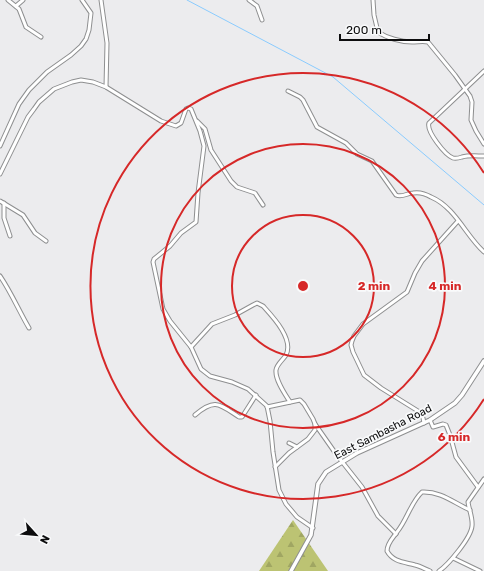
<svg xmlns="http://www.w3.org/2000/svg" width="484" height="571" font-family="Rubik,sans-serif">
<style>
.forest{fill:url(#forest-firs)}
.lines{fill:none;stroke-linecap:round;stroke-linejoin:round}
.stream{stroke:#8acbfe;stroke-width:1}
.minor-casing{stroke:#8e8f90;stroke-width:5}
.tertiary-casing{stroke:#8e8f90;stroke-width:5.5}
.minor{stroke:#fff;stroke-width:3}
.tertiary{stroke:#fff;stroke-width:3.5}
.ring{fill:none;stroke:#d62828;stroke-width:2}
.labels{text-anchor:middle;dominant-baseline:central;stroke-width:3.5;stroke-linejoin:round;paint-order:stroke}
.street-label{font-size:11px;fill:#0d0d0e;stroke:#f9fafb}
.centre{fill:#d62828;stroke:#f9fafb;stroke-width:2}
.ring-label{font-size:12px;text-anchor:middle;font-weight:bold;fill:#d62828;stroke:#f9fafb;stroke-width:3.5;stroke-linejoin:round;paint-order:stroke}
</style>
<defs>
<pattern id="forest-firs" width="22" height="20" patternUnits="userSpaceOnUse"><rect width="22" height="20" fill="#bcc373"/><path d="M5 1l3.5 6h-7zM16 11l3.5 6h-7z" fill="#a0a662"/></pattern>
</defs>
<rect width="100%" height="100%" fill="#ececee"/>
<path class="forest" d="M293 520 328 571H259Z"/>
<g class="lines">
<path class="stream" d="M187 0 333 77 484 205"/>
<g class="minor-casing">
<g id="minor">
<path d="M8 0 19 9 26 27 41 37"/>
<path d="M101 0 107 43 106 87"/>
<path d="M249 0 257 6 262 20"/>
<path d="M373 0 374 15 378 32C387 38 401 42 412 42 418 42 423 41 428 42L455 75 470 96 472 102 471 120 476 131 484 144"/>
<path d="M16 6 23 0"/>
<path d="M484 71 429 123C426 131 445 155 453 158 456 159 459 158 462 157 469 155 477 156 484 156"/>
<path d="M288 91 300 97 303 100 317 127 346 143 357 154 372 161 396 195C402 198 407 193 413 193 419 192 426 194 431 197 455 207 466 236 484 252"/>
<path d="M197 121 205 129 211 150 231 181 237 187 255 193 263 205"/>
<path d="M0 146 19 104 29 90 47 72 71 55 81 46 86 39 89 30 91 13 82 0"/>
<path d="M0 174 28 117 34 109 39 102 54 89 72 82 81 80 93 82 106 87 161 121 176 126 181 123 186 109 188 108 191 109 200 131 204 146 198 193 196 222 181 233 170 246 154 259 153 262 163 309 170 321 191 347 201 369 210 376 232 382 248 389 267 406 270 421 273 452 279 490 286 504 297 517 313 528"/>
<path d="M0 201 23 215 35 233 46 241"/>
<path d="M4 203V218L10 236"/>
<path d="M0 276C11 292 19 311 29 328"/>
<path d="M191 347 212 324 235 315 253 305 257 303 263 306C273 317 294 339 286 355 283 360 277 364 276 370 275 380 285 394 290 402"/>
<path d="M267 407 300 400 304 404 313 419 315 424V430L308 439 289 453 275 467"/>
<path d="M195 415C215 398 219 404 239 417H242L256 395"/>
<path d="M430 420 433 427 443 424 446 425 450 435 456 457 478 487"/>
<path d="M424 423 423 418 418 411 381 388 364 375 353 352 351 345 352 341 354 336 363 324 407 292 415 273 422 261 458 221"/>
<path d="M315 424 336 454 362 487 378 516 396 534"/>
<path d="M289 443 297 447"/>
<path d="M453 558 480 571"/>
<path d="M430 571C425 569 420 566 415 565 404 562 393 562 387 551 387 543 393 538 397 532 407 520 411 502 422 492 441 491 454 503 470 510"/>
<path d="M439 571C448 565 471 538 472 526 473 518 469 510 468 502L484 479"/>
</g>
</g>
<g class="tertiary-casing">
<path id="tertiary" d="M291 571 311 535 318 484 326 472 357 453 430 420 455 403 462 395 484 361"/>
</g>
<use href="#minor" class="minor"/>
<use href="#tertiary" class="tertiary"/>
</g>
<g class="ring">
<circle cx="303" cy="286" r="71"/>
<circle cx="303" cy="286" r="142"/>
<path d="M484 399A213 213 0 1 1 484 173"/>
</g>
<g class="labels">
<g class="street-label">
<text transform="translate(383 432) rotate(-27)">East Sambasha Road</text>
</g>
</g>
<circle cx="303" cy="286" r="6" class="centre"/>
<g class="ring-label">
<text x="374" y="290">2 min</text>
<text x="445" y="290">4 min</text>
<text x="454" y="441">6 min</text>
</g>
<g transform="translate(36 535) rotate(117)" stroke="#f9fafb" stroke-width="3" paint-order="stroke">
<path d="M0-3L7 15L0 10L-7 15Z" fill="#0d0d0e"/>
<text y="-6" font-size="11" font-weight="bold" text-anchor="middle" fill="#0d0d0e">N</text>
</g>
<path d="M340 34v6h89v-6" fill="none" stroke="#0d0d0e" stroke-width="2"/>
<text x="346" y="34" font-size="12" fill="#0d0d0e" stroke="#f9fafb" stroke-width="3" paint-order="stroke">200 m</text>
</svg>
